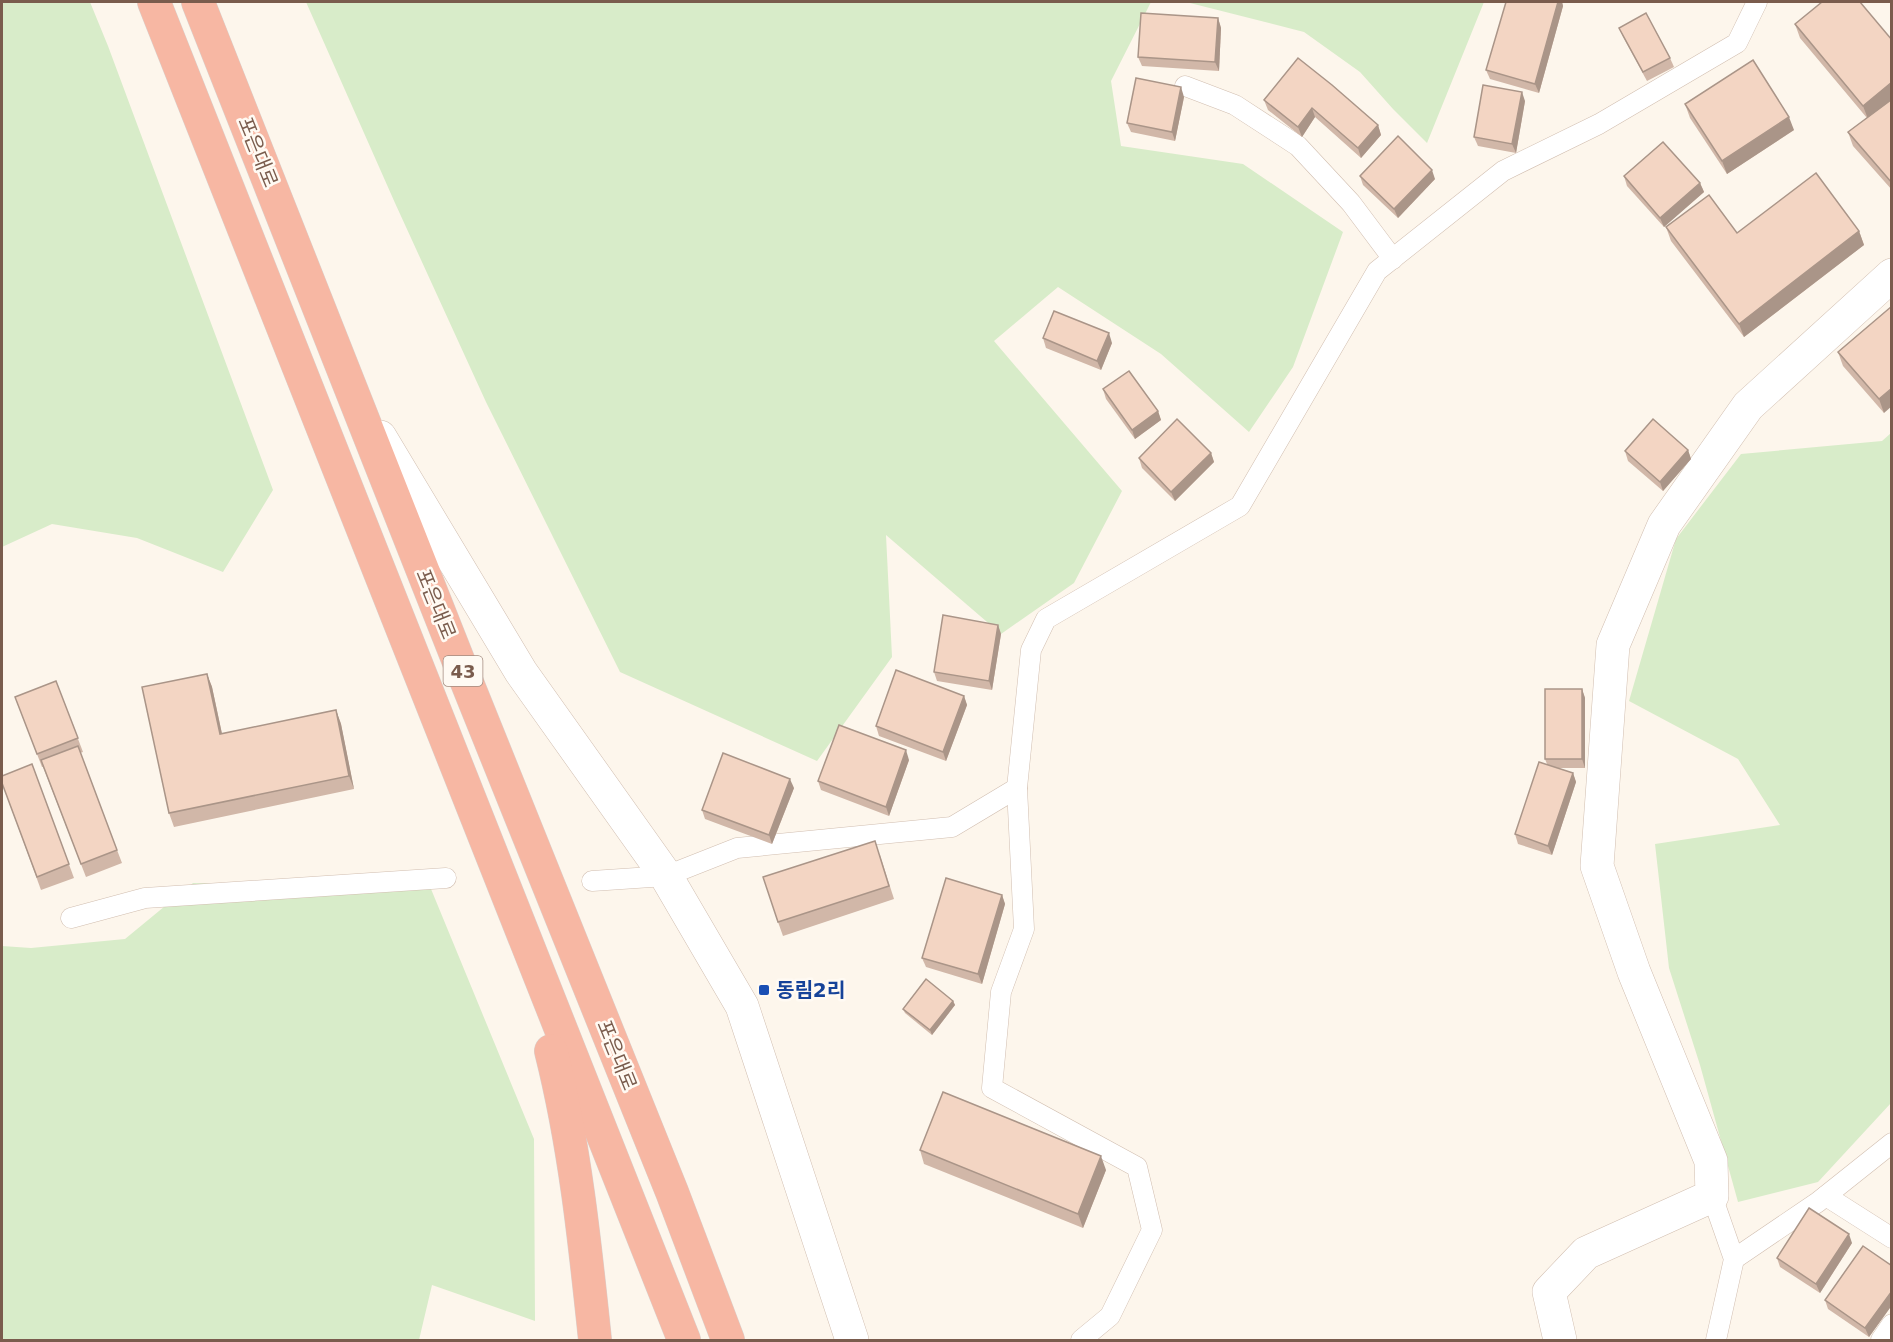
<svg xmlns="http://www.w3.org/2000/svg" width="1893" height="1342" font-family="'DejaVu Sans','Noto Sans KR',sans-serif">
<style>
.green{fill:#d8ecc9}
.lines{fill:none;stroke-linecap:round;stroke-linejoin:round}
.lane-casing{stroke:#d1beb0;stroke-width:21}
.street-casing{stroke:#d1beb0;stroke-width:34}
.highway-casing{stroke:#dad1cd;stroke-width:34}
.lane{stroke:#fff;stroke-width:20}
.street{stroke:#fff;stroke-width:33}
.highway{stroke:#f7b7a3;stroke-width:33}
.wall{fill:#d1b7a8}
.shaded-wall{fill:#aa9588}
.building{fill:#f3d5c3;stroke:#aa9588;stroke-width:1.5}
.transit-dot{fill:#1a4fb4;stroke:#fffaf3;stroke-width:2}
.labels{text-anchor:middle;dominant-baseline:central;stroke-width:5;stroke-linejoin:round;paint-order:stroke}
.shield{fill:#fffaf3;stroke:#a28b7f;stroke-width:1.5}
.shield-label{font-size:18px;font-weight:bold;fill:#7a5c4d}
.street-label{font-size:20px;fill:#7a5c4d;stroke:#fffaf3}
.transit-label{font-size:20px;font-weight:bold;fill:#164399;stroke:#fffaf3;text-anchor:start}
</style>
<rect width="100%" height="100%" fill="#fdf6ec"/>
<g class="green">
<path d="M2 2H90L108 46 273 490 223 572 137 538 52 524 2 547Z"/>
<path d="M306 2H1151L1111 81 1121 146 1243 164 1343 232 1293 367 1249 432 1161 354 1058 287 994 341 1122 491 1074 583 1001 634 886 535 892 657 817 761 620 672 486 402 395 203Z"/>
<path d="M1186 2H1484L1427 143 1393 109 1360 72 1304 32Z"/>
<path d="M1891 433V1103L1818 1182 1738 1202 1700 1065 1669 968 1655 844 1780 825 1738 759 1629 701 1676 539 1741 454 1882 441Z"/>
<path d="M424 872 534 1139 535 1321 432 1285 419 1340H2V946L31 948 125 939 193 883 313 885Z"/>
</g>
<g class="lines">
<g class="lane-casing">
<g id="lane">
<path d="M1185 86 1235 105 1298 146 1351 203 1393 259"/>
<path d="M592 881 666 876 737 848 952 827 1017 788"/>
<path d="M71 918 145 898 446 878"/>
<path d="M1712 1196 1734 1259 1716 1340"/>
<path d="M1826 1196 1892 1238"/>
<path d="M1734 1259 1818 1202 1892 1143"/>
<path d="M1081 1340 1110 1316 1152 1230 1137 1167 992 1088 1001 992 1024 929 1017 788 1031 650 1046 619 1240 506 1377 271 1503 171 1599 124 1737 43 1757 2"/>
<path d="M1881 1340 1892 1324"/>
</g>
</g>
<g class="street-casing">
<g id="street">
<path d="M380 437 521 672 666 876 742 1006 852 1340"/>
<path d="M1560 1340 1549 1292 1586 1253 1712 1196 1711 1161 1634 972 1597 866 1613 645 1664 525 1748 406 1892 275"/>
</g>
</g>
<g class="highway-casing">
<g id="highway">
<path d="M154 2 684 1340"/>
<path d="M198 2 466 680 672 1192 728 1340"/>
<path d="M551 1051C575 1146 585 1244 595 1340"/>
</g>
</g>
<use href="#lane" class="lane"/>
<use href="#street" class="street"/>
<use href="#highway" class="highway"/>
</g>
<g class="wall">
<path d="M1506 2H1562L1563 6 1539 93 1490 79 1486 70Z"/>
<path d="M1218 18 1221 28 1219 71 1142 66 1138 57Z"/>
<path d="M1795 24 1892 40V190L1853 146 1848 132 1867 118 1800 38Z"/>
<path d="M1619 28 1670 58 1674 67 1647 81 1623 37Z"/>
<path d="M1298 58 1378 125 1381 135 1361 158 1315 117 1302 137 1268 110 1264 100Z"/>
<path d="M1184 97 1175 141 1131 132 1127 123Z"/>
<path d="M1525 101 1516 153 1478 146 1474 137Z"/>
<path d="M1685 104 1794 130 1727 174 1690 118Z"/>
<path d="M1360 176 1435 179 1398 218 1363 185Z"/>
<path d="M1624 176 1700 183 1704 192 1664 227 1627 186Z"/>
<path d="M1666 227 1737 233 1859 231 1864 245 1744 337 1671 241Z"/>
<path d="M1892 306 1884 413 1843 366 1838 352Z"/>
<path d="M1043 338 1112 343 1101 370 1046 348Z"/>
<path d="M1103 389 1158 411 1161 420 1135 439 1106 399Z"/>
<path d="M1688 450 1691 459 1663 491 1628 461 1625 451Z"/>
<path d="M1211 453 1214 462 1175 501 1142 468 1139 458Z"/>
<path d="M998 625 1001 634 992 690 937 681 934 672Z"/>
<path d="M207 674 212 687 222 734 336 710 341 724 354 789 174 827 169 813Z"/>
<path d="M56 681 83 752 80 753 122 863 86 877 43 767H42L15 697Z"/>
<path d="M1582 689 1585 698V768H1558L1573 773 1576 782 1552 855 1518 844 1515 834 1547 764 1545 759Z"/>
<path d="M964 696 967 705 946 761 879 736 876 726Z"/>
<path d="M909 760 889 816 821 790 818 781Z"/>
<path d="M32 764 74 878 41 890 2 783Z"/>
<path d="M794 788 772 844 705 819 702 810Z"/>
<path d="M880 855 894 899 783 936 778 922Z"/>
<path d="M1002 895 1005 904 982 984 926 967 922 958Z"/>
<path d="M953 1001 955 1005 932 1035 905 1013 903 1009Z"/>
<path d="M920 1150 1106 1170 1083 1228 924 1164Z"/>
<path d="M1852 1243 1820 1293 1780 1267 1777 1258Z"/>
<path d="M1892 1266V1305L1869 1337 1828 1309 1825 1300Z"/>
</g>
<g class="shaded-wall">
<path d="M1558 2H1562L1563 6 1539 93 1535 84Z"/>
<path d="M1218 18 1221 28 1219 71 1215 62Z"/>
<path d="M1892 82V100L1868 119 1863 106Z"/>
<path d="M1181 87 1184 97 1175 141 1172 132Z"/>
<path d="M1522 92 1525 101 1516 153 1512 144Z"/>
<path d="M1312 108 1315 117 1302 137 1298 127Z"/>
<path d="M1789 117 1794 130 1727 174 1722 161Z"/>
<path d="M1378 125 1381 135 1361 158 1358 148Z"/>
<path d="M1432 170 1435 179 1398 218 1394 209Z"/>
<path d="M1700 183 1704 192 1664 227 1660 218Z"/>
<path d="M1859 231 1864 245 1744 337 1739 324Z"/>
<path d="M1109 333 1112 343 1101 370 1097 361Z"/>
<path d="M1892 388V406L1884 413 1879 399Z"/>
<path d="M1158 411 1161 420 1135 439 1132 430Z"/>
<path d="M1688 450 1691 459 1663 491 1660 482Z"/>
<path d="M1211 453 1214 462 1175 501 1171 492Z"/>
<path d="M998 625 1001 634 992 690 989 681Z"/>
<path d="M207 674 212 687 225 748 220 734Z"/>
<path d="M1582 689 1585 698V768L1582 759Z"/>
<path d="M964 696 967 705 946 761 943 752Z"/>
<path d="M336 710 341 724 354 789 349 776Z"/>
<path d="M906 750 909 760 889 816 886 807Z"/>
<path d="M1573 773 1576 782 1552 855 1548 846Z"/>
<path d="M790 779 794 788 772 844 769 835Z"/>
<path d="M1002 895 1005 904 982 984 978 974Z"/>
<path d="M953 1001 955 1005 932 1035 930 1030Z"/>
<path d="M1101 1156 1106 1170 1083 1228 1078 1214Z"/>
<path d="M1849 1234 1852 1243 1820 1293 1816 1284Z"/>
<path d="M1892 1291V1305L1869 1337 1865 1328Z"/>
</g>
<g class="building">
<path d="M1506 2H1558L1535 84 1486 70Z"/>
<path d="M1822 2H1860L1892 40V82L1863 106 1795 24Z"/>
<path d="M1141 13 1218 18 1215 62 1138 57Z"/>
<path d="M1646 13 1670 58 1643 72 1619 28Z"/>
<path d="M1298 58 1332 85 1378 125 1358 148 1312 108 1298 127 1264 100Z"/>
<path d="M1753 60 1789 117 1722 161 1685 104Z"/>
<path d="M1136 78 1181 87 1172 132 1127 123Z"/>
<path d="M1483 85 1522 92 1512 144 1474 137Z"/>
<path d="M1891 100 1892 101V183L1848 132Z"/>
<path d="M1398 136 1432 170 1394 209 1360 176Z"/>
<path d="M1663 142 1700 183 1660 218 1624 176Z"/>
<path d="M1816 173 1859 231 1739 324 1666 227 1709 195 1737 233Z"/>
<path d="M1892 306V388L1879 399 1838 352Z"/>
<path d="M1054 311 1109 333 1097 361 1043 338Z"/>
<path d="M1129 371 1158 411 1132 430 1103 389Z"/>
<path d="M1177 419 1211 453 1171 492 1139 458Z"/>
<path d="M1653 419 1688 450 1660 482 1625 451Z"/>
<path d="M943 615 998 625 989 681 934 672Z"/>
<path d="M896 670 964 696 943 752 876 726Z"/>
<path d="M207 674 220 734 336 710 349 776 169 813 142 687Z"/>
<path d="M56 681 78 738 37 754 15 697Z"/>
<rect x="1545" y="689" width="37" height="70"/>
<path d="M839 725 906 750 886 807 818 781Z"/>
<path d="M78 746 117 850 81 864 41 760Z"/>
<path d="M723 753 790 779 769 835 702 810Z"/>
<path d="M1539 762 1573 773 1548 846 1515 834Z"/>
<path d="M32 764 69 864 37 877 2 783V776Z"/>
<path d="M875 841 889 886 778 922 763 877Z"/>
<path d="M946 878 1002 895 978 974 922 958Z"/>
<path d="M926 979 953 1001 930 1030 903 1009Z"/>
<path d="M943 1092 1101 1156 1078 1214 920 1150Z"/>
<path d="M1809 1208 1849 1234 1816 1284 1777 1258Z"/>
<path d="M1863 1246 1892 1266V1291L1865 1328 1825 1300Z"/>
</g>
<rect class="transit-dot" x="758" y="984" width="12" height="12" rx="3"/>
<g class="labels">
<rect class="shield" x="443.5" y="656" width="39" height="30" rx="4.5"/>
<g class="shield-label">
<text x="463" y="671">43</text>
</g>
<g class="street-label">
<text transform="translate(258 152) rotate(68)">포은대로</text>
<text transform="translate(436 604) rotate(68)">포은대로</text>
<text transform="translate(617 1055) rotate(68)">포은대로</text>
</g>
<g class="transit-label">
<text x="776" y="990">동림2리</text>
</g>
</g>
<rect width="1893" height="1342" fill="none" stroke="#7a5c4d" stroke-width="6"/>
</svg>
